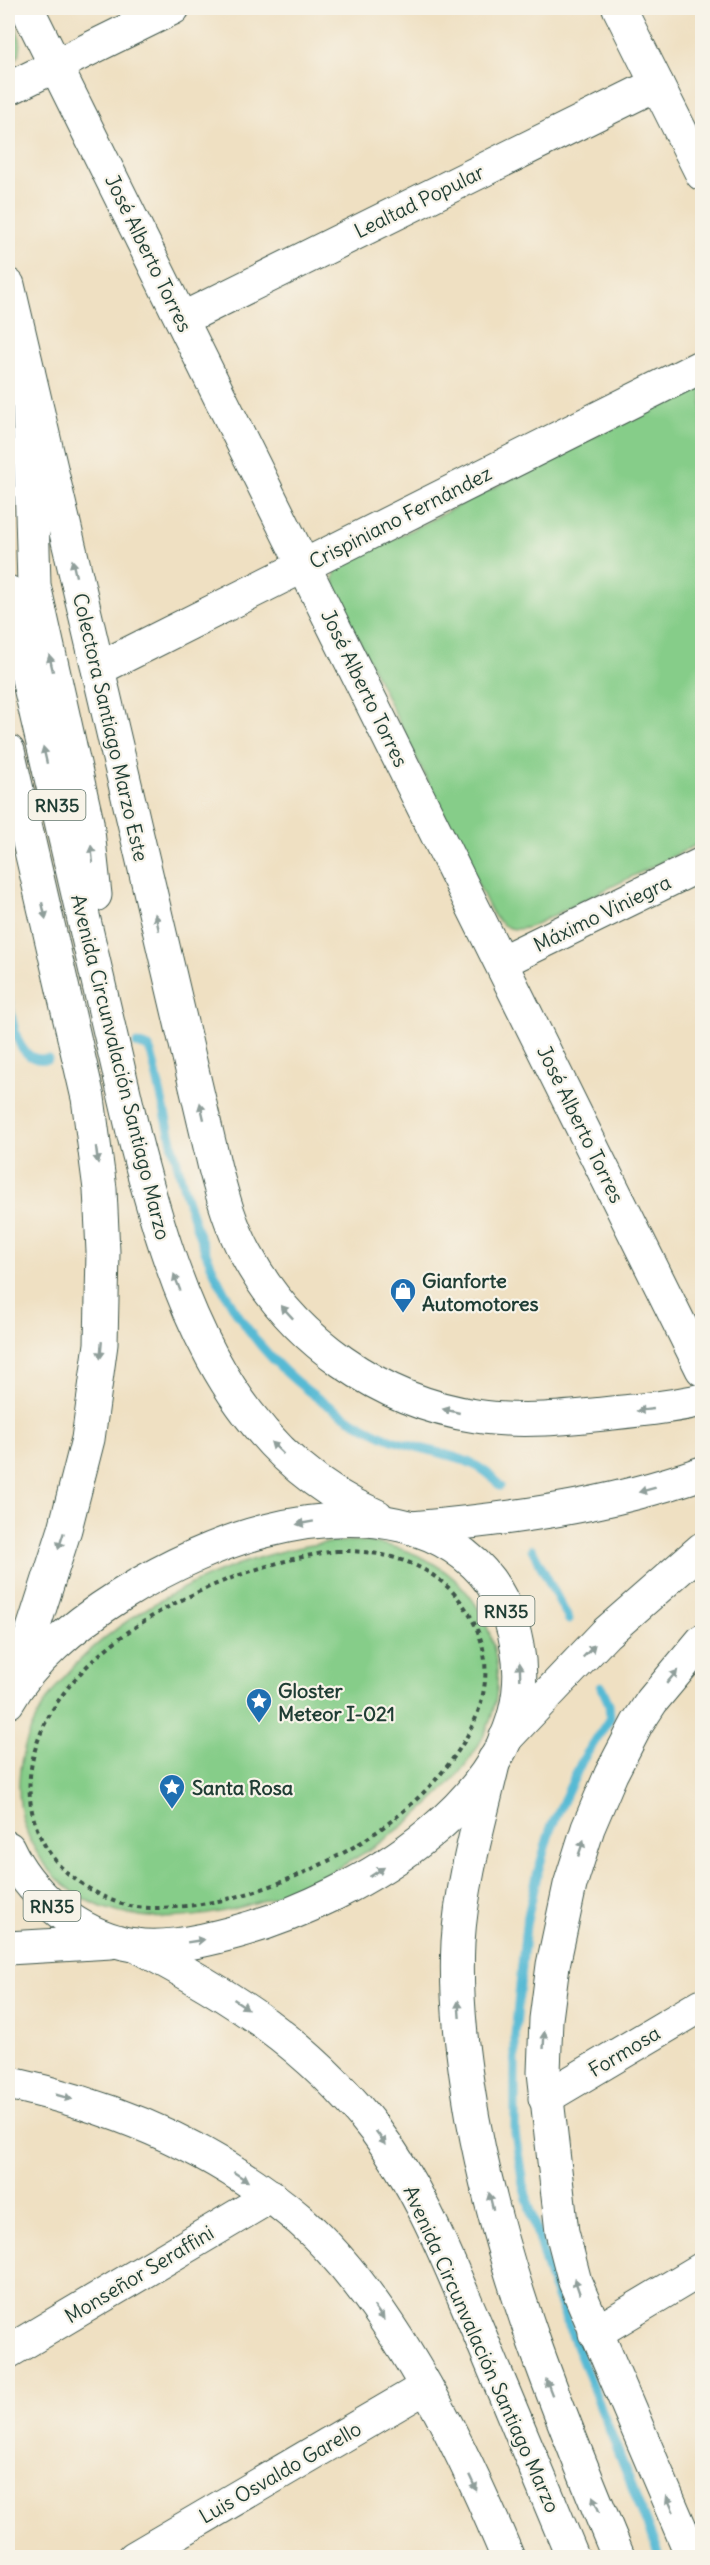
<svg xmlns="http://www.w3.org/2000/svg" width="710" height="2565" font-family="Delius,sans-serif">
<style>
.green{fill:#86cd89;stroke:#52855e;stroke-width:1.5}
.lines{fill:none;stroke-linecap:round;stroke-linejoin:round}
.stream{stroke:#56bad4;stroke-width:9}
.minor-casing{stroke:#3e5549;stroke-width:35}
.major-casing{stroke:#3e5549;stroke-width:35}
.highway-casing{stroke:#3e5549;stroke-width:35}
.path{stroke:#3e5549;stroke-width:4;stroke-dasharray:4.5 4.5;stroke-linecap:butt}
.minor{stroke:#fff;stroke-width:33}
.major{stroke:#fff;stroke-width:33}
.highway{stroke:#fff;stroke-width:33}
.oneway{fill:#8f9e9a}
.labels{text-anchor:middle;dominant-baseline:central;stroke-width:4.5;stroke-linejoin:round;paint-order:stroke}
.shield{fill:#f7f3e8;stroke:#60746a;stroke-width:1.5}
.shield-label{font-size:18px;font-weight:bold;fill:#1f3d34}
.street-label{font-size:20px;fill:#1f3d34;stroke:#f7f3e8}
.poi-label{font-size:20px;font-weight:bold;fill:#1f3d34;stroke:#f7f3e8;text-anchor:start}
</style>
<rect width="100%" height="100%" fill="#f7f3e8"/>
<filter id="ink" filterUnits="userSpaceOnUse"><feTurbulence type="fractalNoise" baseFrequency=".0167" numOctaves="2"/><feDisplacementMap in="SourceGraphic" scale="12" xChannelSelector="R" yChannelSelector="G"/><feConvolveMatrix kernelMatrix="1 2 1 2 8 2 1 2 1" color-interpolation-filters="sRGB"/></filter>
<filter id="wash" filterUnits="userSpaceOnUse"><feTurbulence type="fractalNoise" baseFrequency=".008" numOctaves="4" result="noise"/><feDisplacementMap in="SourceGraphic" scale="24" xChannelSelector="R" yChannelSelector="G"/><feGaussianBlur stdDeviation="1.35" result="paint"/><feColorMatrix in="noise" values="0 0 0 0 0 0 0 0 0 0 0 0 0 0 0 0 0 1.4 0 .05"/><feComposite in="paint" operator="in"/></filter>
<g filter="url(#wash)">
<rect width="100%" height="100%" fill="#efe0c2"/>
<g class="green">
<path d="M8 8C17 29 31 51 8 67Z"/>
<path d="M702 381V842L532 926C514 933 500 927 491 911L335 591 334 577 337 568Z"/>
<path d="M357 1541C405 1544 450 1564 476 1605 497 1639 504 1683 490 1721 443 1849 144 2001 44 1863 26 1839 18 1812 19 1782 24 1644 236 1541 357 1541Z"/>
</g>
<g class="lines">
<g class="stream">
<path d="M8 998C13 1021 15 1064 48 1059"/>
<path d="M137 1044 149 1048 152 1056C191 1225 211 1356 385 1437 421 1453 476 1452 500 1486"/>
<path d="M532 1549 569 1620"/>
<path d="M601 1686 609 1704 610 1718 582 1761 550 1830 537 1875 526 1925 515 2035V2133L523 2184 550 2279 660 2558"/>
</g>
</g>
</g>
<g filter="url(#ink)">
<g class="lines">
<g class="minor-casing">
<g id="minor">
<path d="M27 8 702 1369"/>
<path d="M619 8 702 174"/>
<path d="M8 89 173 8"/>
<path d="M8 285 215 1168C223 1198 231 1227 246 1254 291 1339 381 1402 476 1416 522 1423 567 1418 612 1413 643 1410 673 1407 702 1400"/>
<path d="M182 319 657 84"/>
<path d="M98 669 702 366"/>
<path d="M501 962 702 864"/>
<path d="M8 2083C113 2106 217 2149 300 2220 391 2300 462 2447 508 2558"/>
<path d="M545 2098 702 2005"/>
<path d="M595 2333 702 2269"/>
<path d="M8 2352 271 2196"/>
<path d="M134 2558 426 2387"/>
<path d="M693 2558 575 2282 562 2232 544 2072 546 2019 553 1965 570 1885 588 1828 611 1774 637 1724 652 1701 702 1641"/>
</g>
</g>
<g class="major-casing">
<g id="major">
<path d="M412 1528C511 1519 608 1506 702 1473"/>
<path d="M505 1739 606 1633 702 1549"/>
<path d="M494 1760C480 1820 462 1880 458 1942 455 2002 463 2061 473 2119 501 2272 559 2414 619 2558"/>
<path d="M135 1945C229 1994 310 2045 376 2131 421 2190 448 2261 477 2328 509 2405 541 2481 573 2558"/>
</g>
</g>
<g class="highway-casing">
<g id="highway">
<path d="M28 371 34 585 87 822 95 895"/>
<path d="M8 592 134 1136C172 1285 223 1450 377 1516"/>
<path d="M8 751 88 1098 100 1189 103 1252 101 1344 88 1439 65 1529 16 1682"/>
<path d="M8 1702C51 1624 181 1552 265 1531 336 1513 419 1511 475 1564 497 1585 512 1616 517 1646 545 1793 353 1900 236 1932 199 1942 154 1953 116 1941 70 1928 28 1891 8 1848"/>
<path d="M8 1948 111 1942"/>
</g>
</g>
<path class="path" d="M337 1551C384 1550 432 1563 461 1602 538 1704 416 1817 330 1860 285 1883 236 1901 186 1906 165 1908 142 1910 122 1904 102 1898 78 1883 63 1869 38 1844 27 1810 30 1776 43 1646 224 1565 337 1551Z"/>
<use href="#minor" class="minor"/>
<use href="#major" class="major"/>
<use href="#highway" class="highway"/>
</g>
<defs><path id="oneway-solid" d="M-6-.8H1V-3.2L6.5 0L1 3.2V.8H-6Z" transform="scale(1.5)"/></defs>
<g class="oneway">
<use href="#oneway-solid" transform="translate(74 568) rotate(-103)"/>
<use href="#oneway-solid" transform="translate(51 663) rotate(-103)"/>
<use href="#oneway-solid" transform="translate(45 755) rotate(-103)"/>
<use href="#oneway-solid" transform="translate(92 854) rotate(-96)"/>
<use href="#oneway-solid" transform="translate(44 911) rotate(77)"/>
<use href="#oneway-solid" transform="translate(157 922) rotate(-103)"/>
<use href="#oneway-solid" transform="translate(202 1111) rotate(-103)"/>
<use href="#oneway-solid" transform="translate(97 1155) rotate(83)"/>
<use href="#oneway-solid" transform="translate(177 1282) rotate(-111)"/>
<use href="#oneway-solid" transform="translate(287 1312) rotate(-133)"/>
<use href="#oneway-solid" transform="translate(101 1350) rotate(95)"/>
<use href="#oneway-solid" transform="translate(645 1410) rotate(174)"/>
<use href="#oneway-solid" transform="translate(451 1411) rotate(-167)"/>
<use href="#oneway-solid" transform="translate(277 1448) rotate(-136)"/>
<use href="#oneway-solid" transform="translate(647 1490) rotate(165)"/>
<use href="#oneway-solid" transform="translate(305 1523) rotate(170)"/>
<use href="#oneway-solid" transform="translate(61 1541) rotate(108)"/>
<use href="#oneway-solid" transform="translate(589 1651) rotate(-46)"/>
<use href="#oneway-solid" transform="translate(520 1671) rotate(-92)"/>
<use href="#oneway-solid" transform="translate(672 1677) rotate(-50)"/>
<use href="#oneway-solid" transform="translate(581 1848) rotate(-71)"/>
<use href="#oneway-solid" transform="translate(377 1872) rotate(-33)"/>
<use href="#oneway-solid" transform="translate(196 1941) rotate(-9)"/>
<use href="#oneway-solid" transform="translate(241 2004) rotate(34)"/>
<use href="#oneway-solid" transform="translate(459 2009) rotate(-94)"/>
<use href="#oneway-solid" transform="translate(544 2040) rotate(-87)"/>
<use href="#oneway-solid" transform="translate(64 2097) rotate(16)"/>
<use href="#oneway-solid" transform="translate(381 2138) rotate(54)"/>
<use href="#oneway-solid" transform="translate(241 2177) rotate(33)"/>
<use href="#oneway-solid" transform="translate(491 2201) rotate(-104)"/>
<use href="#oneway-solid" transform="translate(577 2286) rotate(-109)"/>
<use href="#oneway-solid" transform="translate(379 2313) rotate(55)"/>
<use href="#oneway-solid" transform="translate(549 2387) rotate(-111)"/>
<use href="#oneway-solid" transform="translate(473 2483) rotate(65)"/>
<use href="#oneway-solid" transform="translate(596 2504) rotate(-113)"/>
<use href="#oneway-solid" transform="translate(670 2504) rotate(-114)"/>
</g>
</g>
<defs>
<g id="shop-pin" transform="scale(1.35)"><path d="M0 17L-7.5 6A9.5 9.5 0 1 1 7.5 6Z" fill="#1f6fb2" stroke="#f7f3e8"/><path d="M-5-2.5h2.3a2.7 3.5 0 0 1 5.4 0H5L5.5 6h-11ZM-1.5-2.5h3a1.5 2.3 0 0 0-3 0Z" fill="#fff"/></g>
<g id="sight-pin" transform="scale(1.35)"><path d="M0 17L-7.5 6A9.5 9.5 0 1 1 7.5 6Z" fill="#1f6fb2" stroke="#f7f3e8"/><path d="M0-6L1.8-2.2L6-1.7L2.9 1.2L3.7 5.4L0 3.3L-3.7 5.4L-2.9 1.2L-6-1.7L-1.8-2.2Z" fill="#fff"/></g>
</defs>
<g fill-rule="evenodd">
<use href="#shop-pin" x="403" y="1291"/>
<use href="#sight-pin" x="259" y="1701"/>
<use href="#sight-pin" x="172" y="1787"/>
</g>
<g class="labels">
<g class="shield">
<rect x="28.5" y="790" width="57" height="30" rx="4.5"/>
<rect x="477.5" y="1596" width="57" height="30" rx="4.5"/>
<rect x="23.5" y="1891" width="57" height="30" rx="4.5"/>
</g>
<g class="shield-label">
<text x="57" y="805">RN35</text>
<text x="506" y="1611">RN35</text>
<text x="52" y="1906">RN35</text>
</g>
<g class="street-label">
<text transform="translate(419 201) rotate(-26)">Lealtad Popular</text>
<text transform="translate(149 253) rotate(64)">José Alberto Torres</text>
<text transform="translate(400 517) rotate(-27)">Crispiniano Fernández</text>
<text transform="translate(365 688) rotate(64)">José Alberto Torres</text>
<text transform="translate(111 727) rotate(77)">Colectora Santiago Marzo Este</text>
<text transform="translate(602 913) rotate(-26)">Máximo Viniegra</text>
<text transform="translate(121 1067) rotate(76)">Avenida Circunvalación Santiago Marzo</text>
<text transform="translate(581 1124) rotate(64)">José Alberto Torres</text>
<text transform="translate(624 2051) rotate(-31)">Formosa</text>
<text transform="translate(139 2274) rotate(-31)">Monseñor Seraffini</text>
<text transform="translate(482 2349) rotate(66)">Avenida Circunvalación Santiago Marzo</text>
<text transform="translate(280 2472) rotate(-30)">Luis Osvaldo Garello</text>
</g>
<g class="poi-label">
<text x="422" y="1280">Gianforte<tspan x="422" dy="23">Automotores</tspan></text>
<text x="278" y="1690">Gloster<tspan x="278" dy="23">Meteor I-021</tspan></text>
<text x="192" y="1787">Santa Rosa</text>
</g>
</g>
<rect width="710" height="2565" fill="none" stroke="#f7f3e8" stroke-width="30"/>
</svg>
